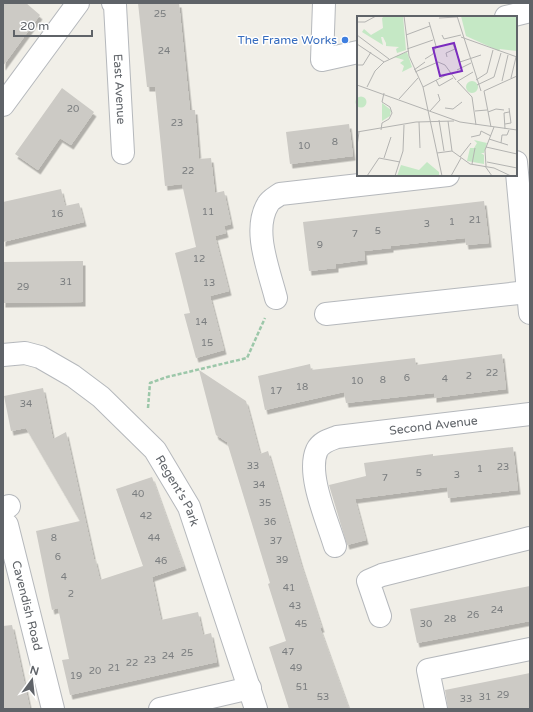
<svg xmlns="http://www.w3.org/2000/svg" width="533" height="712" font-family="'Varela Round',sans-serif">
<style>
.building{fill:#cccac5;filter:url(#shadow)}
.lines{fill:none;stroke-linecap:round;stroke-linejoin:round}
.minor-casing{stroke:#b5b8bc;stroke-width:24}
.path{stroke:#9cc7a9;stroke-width:2.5;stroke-dasharray:4 2;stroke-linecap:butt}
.minor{stroke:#fff;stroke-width:22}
.shop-dot{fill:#3f7fe0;stroke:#fff;stroke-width:1.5}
.labels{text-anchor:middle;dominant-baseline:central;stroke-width:3;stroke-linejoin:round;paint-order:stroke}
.number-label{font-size:10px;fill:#7a7d7f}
.shop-label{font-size:12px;fill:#366cbe;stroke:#fff;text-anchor:end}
.street-label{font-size:12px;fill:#5f6368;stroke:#fff}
.inset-road{fill:none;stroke:#b3b3b1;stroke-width:1}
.view{fill:#7b2cbf;fill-opacity:0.15;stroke:#7b2cbf;stroke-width:2}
.inset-edge{fill:none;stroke:#5f6368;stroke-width:2}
</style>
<defs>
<filter id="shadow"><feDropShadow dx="2.5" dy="4.5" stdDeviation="0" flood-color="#0004"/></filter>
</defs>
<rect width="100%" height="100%" fill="#f1efe8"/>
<g class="building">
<path d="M3 3H26L40 15 3 66Z"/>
<path d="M138 3H179L190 110H195L199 159 211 158 215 193 224 191 231 224 224 226 226 233 215 236 229 291 210 296 224 350 196 358 184 314 190 313 175 253 196 247 182 184 165 186 155 87H147Z"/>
<path d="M62 88 94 112 71 145 60 138 38 170 15 154Z"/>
<path d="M349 124 353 156 290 164 286 132Z"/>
<path d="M61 189 65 206 79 203 84 222 3 242V202Z"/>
<path d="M484 201 489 243 466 245 465 238 391 246V248L364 251 365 260 336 264V268L309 271 303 222Z"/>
<path d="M83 261V302L3 303V262Z"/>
<path d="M502 354 506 389 434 398V393L346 403 344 392 265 410 258 376 310 364 311 370 415 358 416 365Z"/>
<path d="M199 370 246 401 260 454 268 451 301 564 322 628H320L349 709H289L269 647 286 641 268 584 270 583 227 442 216 435Z"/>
<path d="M43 388 53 439 66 432 94 559H95L100 580 143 566 116 489 152 477 184 566 152 577 161 620 198 612 203 635 211 633 217 662 70 695 62 660 69 659 58 608 52 610 36 531 80 521 26 428 11 431 4 396Z"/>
<path d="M513 447 518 490 448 498 447 487 355 499 366 540 347 545 329 485 366 476 364 463 433 454V456Z"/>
<path d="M530 586V621L417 643 410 609Z"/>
<path d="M12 625 30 709H3V626Z"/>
<path d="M530 673V709H448L445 690Z"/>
</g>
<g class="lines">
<g class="minor-casing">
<g id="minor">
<path id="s1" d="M113 3 115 5 123 153"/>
<path d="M324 3 322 60 358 52"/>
<path d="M506 17 530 11"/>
<path d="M3 105 78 3"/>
<path d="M516 162 530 313"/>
<path d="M276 298C269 270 252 230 268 204 270 200 276 197 280 194L448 175"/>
<path d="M326 314 528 292"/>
<path id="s2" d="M3 355 25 353 40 357 73 376 101 397 155 450 189 507 256 709"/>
<path d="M3 510 9 506"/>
<path id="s3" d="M7 525 53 709"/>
<path id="s4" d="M335 546C328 522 306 474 317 450 321 442 329 440 337 437L530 414"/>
<path d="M380 616 368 581 382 575 530 538"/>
<path d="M160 709 250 688"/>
<path d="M436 709 428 670 530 649"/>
</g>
</g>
<path class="path" d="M148 408 150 383 167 377 247 358 265 318"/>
<use href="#minor" class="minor"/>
</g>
<circle class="shop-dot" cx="345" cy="40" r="4"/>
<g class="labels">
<g class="number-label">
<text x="160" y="14">25</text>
<text x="164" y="51">24</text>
<text x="73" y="109">20</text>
<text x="177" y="123">23</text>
<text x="335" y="142">8</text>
<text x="304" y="146">10</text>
<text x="188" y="171">22</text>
<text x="208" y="212">11</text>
<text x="57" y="214">16</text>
<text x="475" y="220">21</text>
<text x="452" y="222">1</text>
<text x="427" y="224">3</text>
<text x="378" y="231">5</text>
<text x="355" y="234">7</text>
<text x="320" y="245">9</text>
<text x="199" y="259">12</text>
<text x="66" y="282">31</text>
<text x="209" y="283">13</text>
<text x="23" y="287">29</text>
<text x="201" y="322">14</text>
<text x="207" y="343">15</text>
<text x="492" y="373">22</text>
<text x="469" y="376">2</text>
<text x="407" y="378">6</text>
<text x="445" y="379">4</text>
<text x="383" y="380">8</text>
<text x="357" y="381">10</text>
<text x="302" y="387">18</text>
<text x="276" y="391">17</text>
<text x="26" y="404">34</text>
<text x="253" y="466">33</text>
<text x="503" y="467">23</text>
<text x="480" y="469">1</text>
<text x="419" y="473">5</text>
<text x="457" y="475">3</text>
<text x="385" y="478">7</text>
<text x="259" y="485">34</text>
<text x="138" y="494">40</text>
<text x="265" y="503">35</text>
<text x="146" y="516">42</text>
<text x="270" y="522">36</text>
<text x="54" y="538">8</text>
<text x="154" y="538">44</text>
<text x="276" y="541">37</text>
<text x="58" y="557">6</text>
<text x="282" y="560">39</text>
<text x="161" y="561">46</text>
<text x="64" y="577">4</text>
<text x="289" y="588">41</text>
<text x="71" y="594">2</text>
<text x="295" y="606">43</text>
<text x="497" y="610">24</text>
<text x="473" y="615">26</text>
<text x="450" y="619">28</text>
<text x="301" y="624">45</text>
<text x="426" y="624">30</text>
<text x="288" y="652">47</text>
<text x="187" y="653">25</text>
<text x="168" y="656">24</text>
<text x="150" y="660">23</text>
<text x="132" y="663">22</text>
<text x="114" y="668">21</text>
<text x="296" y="668">49</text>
<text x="95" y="671">20</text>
<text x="76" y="676">19</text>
<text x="302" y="687">51</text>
<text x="503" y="695">29</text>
<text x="323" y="697">53</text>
<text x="485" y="697">31</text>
<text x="466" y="699">33</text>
</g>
<g class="shop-label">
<text x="337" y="40">The Frame Works</text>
</g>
<g class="street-label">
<text stroke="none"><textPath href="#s1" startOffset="87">East Avenue</textPath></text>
<text stroke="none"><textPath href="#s4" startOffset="221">Second Avenue</textPath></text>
<text stroke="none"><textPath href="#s2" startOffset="233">Regent's Park</textPath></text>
<text stroke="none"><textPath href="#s3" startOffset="83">Cavendish Road</textPath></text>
</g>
</g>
<g transform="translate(357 16)">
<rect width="160" height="160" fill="#f1efe8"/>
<path d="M28 0H46L49 34 40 37 39 33 42 31 29 30V17V27L26 21H24L26 29 5 16 7 13 14 19 26 12 25 2ZM104 0H160V35L143 33 142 35 109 20ZM50 36 55 51 45 56 47 50 43 47 47 44 37 41ZM109 71a6 6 0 1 1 12 0a6 6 0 1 1-12 0ZM-1.5 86a5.5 5.5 0 1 1 11 0a5.5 5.5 0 1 1-11 0ZM25 87 34 94 33 100 25 105ZM117 124 130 127 127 137H124L127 139V148L110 145 113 132H117L120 127ZM70 146 82 156V160H40L44 149 62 154Z" fill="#c5e8c5"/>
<path class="inset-road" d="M47 0 52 40 66 71 85 160M100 0 124 75M82 2 100 1M0 6H8L19 0M0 19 32 43M49 19 73 10M85 19 87 23 104 19M104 21 160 41M0 28 27 46M96 28 103 46 124 39M50 33 76 24M90 41 89 37 98 33M68 43 76 38 79 30 72 6M1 49H6L14 36M57 54 68 46M100 54 114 47M58 56 81 46 88 49 99 64M154 62 159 41M79 64 82 70 96 62M119 64 130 57 136 34M100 65 115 81 119 109M101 65 116 56M145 65 151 39M0 69 103 106 160 114M120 69 137 61 144 37M10 71 18 55 27 46 51 35M66 71 93 57M127 75 160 60M127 75 134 111M42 83 61 62M88 92 96 93 105 86M73 95 83 84 81 78M118 95 130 94M131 96 139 93 147 94M82 104 87 135M91 105 95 135M62 106 63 132M148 108 154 107 152 92M148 113 147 97 152 96M24 114 25 107 32 103 35 97 33 91 25 86 27 77M0 116 59 106 97 105M114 121 123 119 124 115 134 120M132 123 151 129M144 127 145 119H150L152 114M0 130 2 116M129 131 160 138M80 137 95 135 113 148 137 152 154 160M103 141 114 127M27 142 34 121M130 146 160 152M115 148 118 132M128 150 135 160M129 150 128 134 137 111M10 160 22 142 43 146M38 160 46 135 47 109M94 160 104 142"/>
<path class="view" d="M97 27 105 55 83 60 76 32Z"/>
<rect width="160" height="160" class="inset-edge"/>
</g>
<rect width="533" height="712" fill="none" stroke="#5f6368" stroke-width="8"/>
<g transform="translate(32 680) rotate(15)" stroke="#ffffff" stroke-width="3" paint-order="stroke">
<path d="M0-3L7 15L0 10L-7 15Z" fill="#5f6368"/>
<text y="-6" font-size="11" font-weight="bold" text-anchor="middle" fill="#5f6368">N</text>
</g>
<path d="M14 30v6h78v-6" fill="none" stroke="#5f6368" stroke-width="2"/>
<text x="20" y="30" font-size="12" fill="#5f6368" stroke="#ffffff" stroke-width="3" paint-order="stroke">20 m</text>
</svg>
